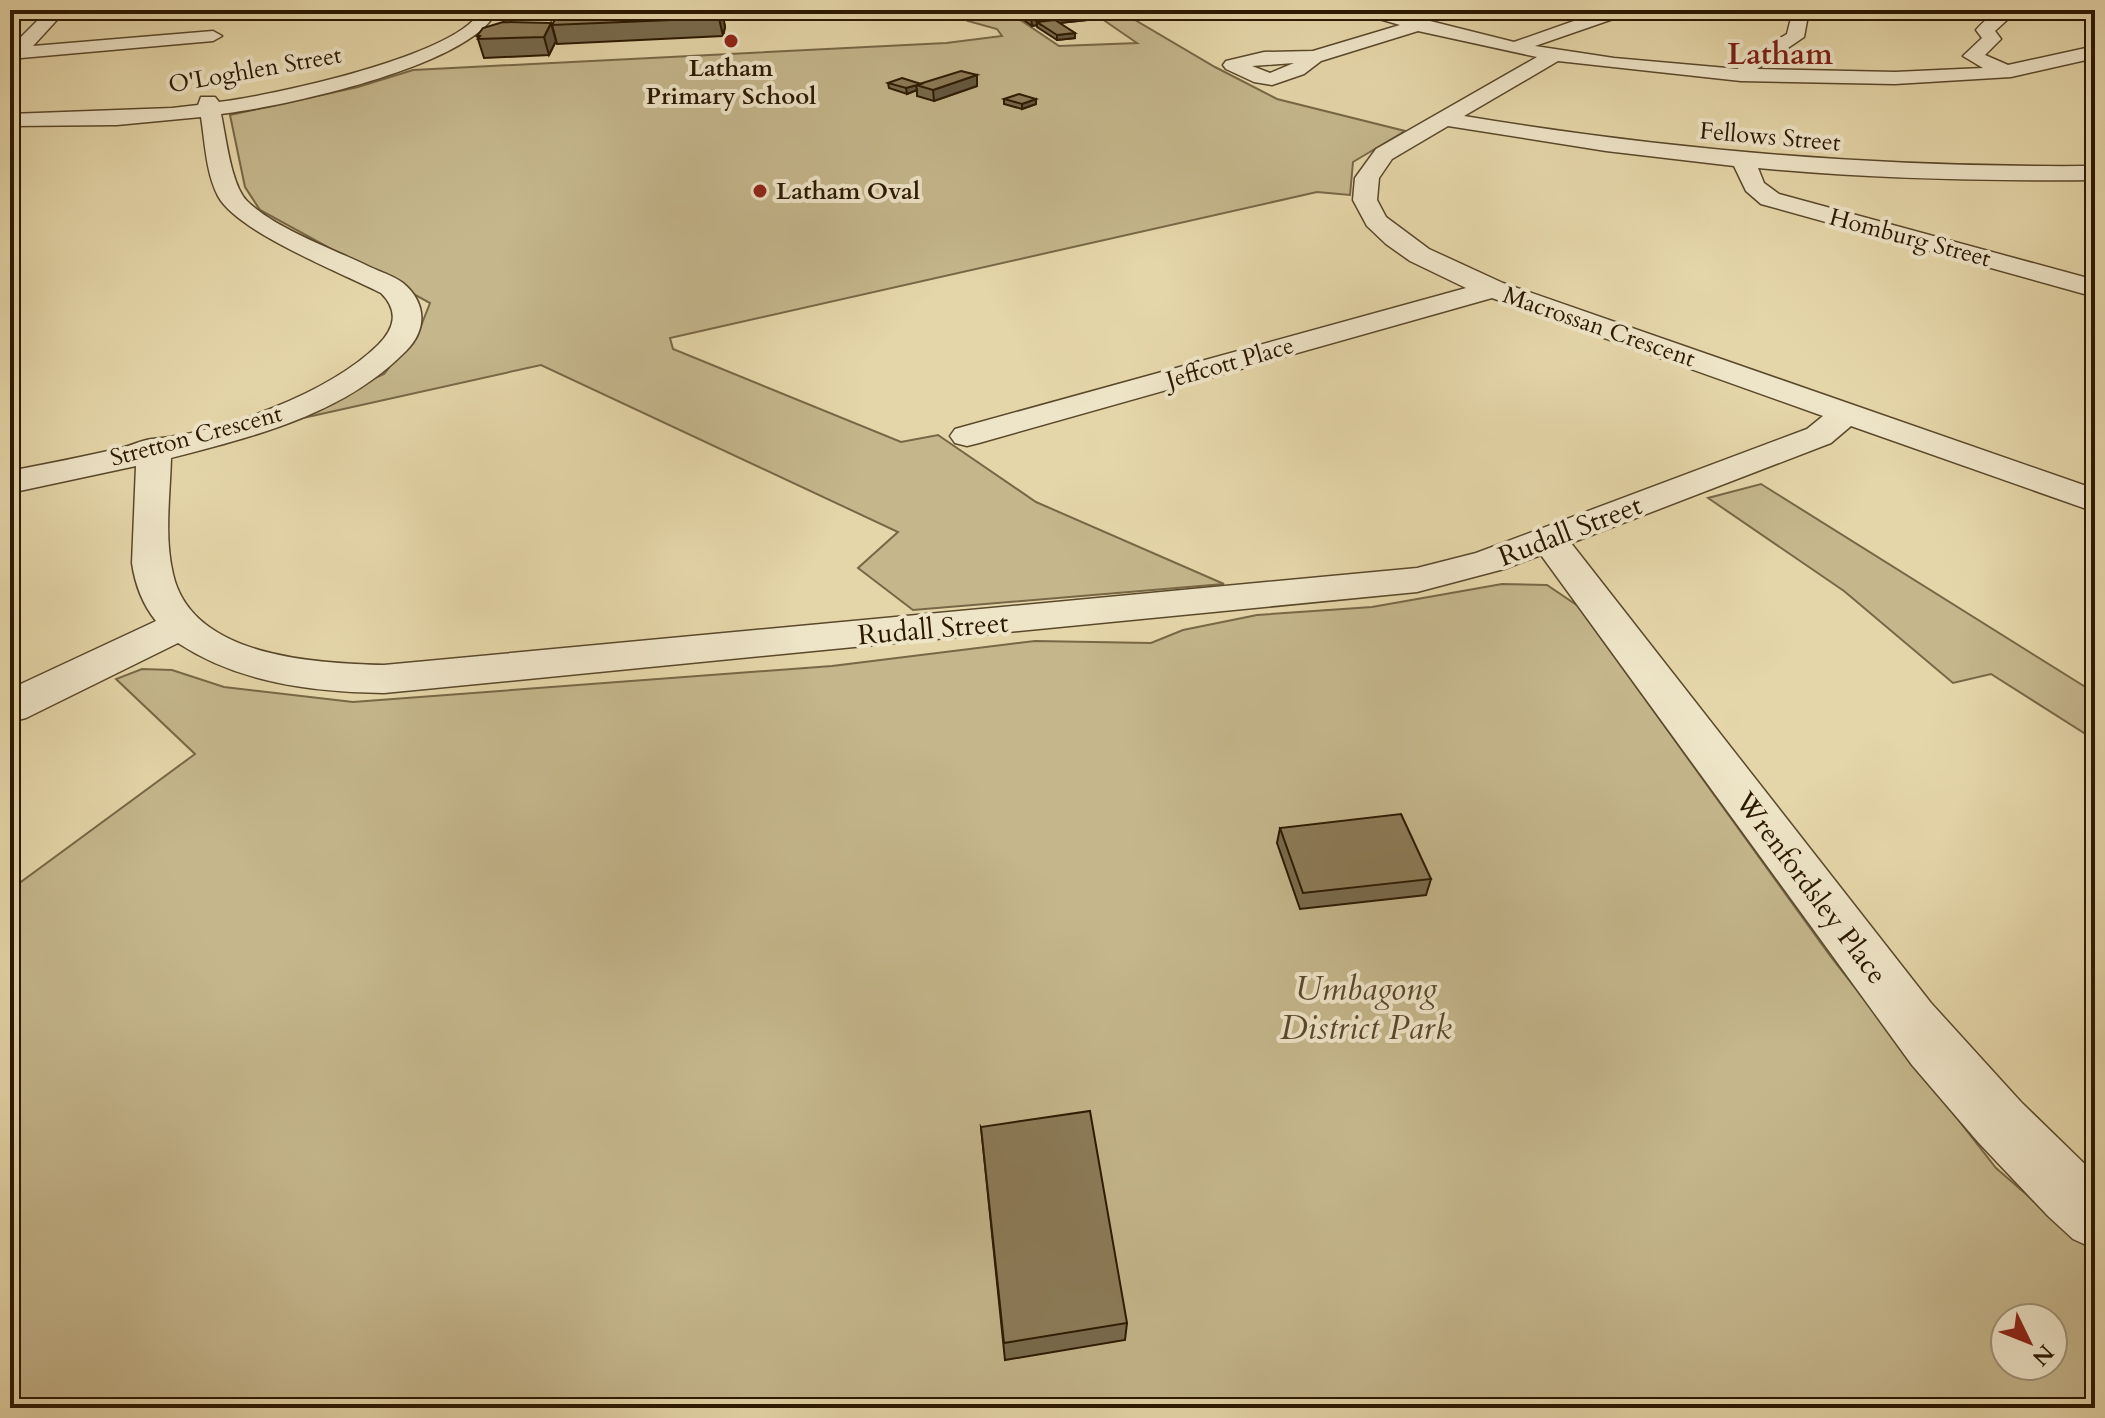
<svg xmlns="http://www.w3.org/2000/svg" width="2105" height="1418" font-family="Cardo,serif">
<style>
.green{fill:#c5b68c;stroke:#786746;stroke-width:2;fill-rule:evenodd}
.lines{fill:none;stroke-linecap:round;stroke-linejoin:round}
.minor-casing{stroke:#5a482b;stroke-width:3}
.minor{fill:#eee4c7;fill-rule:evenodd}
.wall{fill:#786a4c;stroke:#2b1801;stroke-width:2}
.shaded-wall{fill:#62563e;stroke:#2b1801;stroke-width:2}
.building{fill:#8c7b58;stroke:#2b1801;stroke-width:2}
.poi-dot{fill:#8f2418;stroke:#eee4c7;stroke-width:3}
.labels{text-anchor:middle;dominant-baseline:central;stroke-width:8;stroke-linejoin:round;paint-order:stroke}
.far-poi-label{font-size:24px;font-weight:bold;fill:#2b1801;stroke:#eee4c7}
.far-street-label{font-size:24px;fill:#2b1801;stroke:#eee4c7}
.street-label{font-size:28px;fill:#2b1801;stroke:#eee4c7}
.far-district-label{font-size:30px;font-weight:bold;fill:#7a1f14;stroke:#eee4c7}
.near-park-label{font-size:34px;font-style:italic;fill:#59472b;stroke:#eee4c7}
</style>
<rect width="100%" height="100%" fill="#e5d6a9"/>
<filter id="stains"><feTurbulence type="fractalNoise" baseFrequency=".0025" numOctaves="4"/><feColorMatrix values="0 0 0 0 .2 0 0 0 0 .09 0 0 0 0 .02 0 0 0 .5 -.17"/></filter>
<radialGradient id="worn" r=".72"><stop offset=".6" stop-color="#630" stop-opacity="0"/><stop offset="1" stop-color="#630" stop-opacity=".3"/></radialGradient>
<g class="green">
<path d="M983 10H1032L1035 12 1013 15 1059 46 1137 43 1089 10H1118L1215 67 1277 99 1405 131 1353 162 1350 195 1317 192 670 338 673 349 901 442 938 435 1036 502 1224 584 913 610 858 568 898 532 541 365 276 424 384 374 419 331 430 303 260 210 245 187 230 115 358 87 413 70 946 43 1002 36 997 29 968 21 973 16 987 14Z"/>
<path d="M1761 484 2095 693V740L1991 674 1953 683 1844 591 1708 498Z"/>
<path d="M1502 584 1547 585 1578 606 1831 957 1996 1168 2095 1254V1408H10V890L195 754 116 679 142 669 172 670 224 687 353 702 832 666 1035 641 1151 643 1183 630 1257 615 1372 607ZM2005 1318H2053V1366H2005Z"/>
</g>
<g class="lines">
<g class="minor-casing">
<g id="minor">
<path d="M48 10H66L33 46 213 31 222 36 213 41 21 58 10 65V48Z"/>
<path d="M481 10H497C473 66 281 107 221 114 226 137 231 185 247 201 276 229 333 249 370 267 381 272 394 276 403 283 427 303 427 330 406 351 343 415 255 436 171 458 170 496 164 537 173 574 192 658 316 663 384 665L1417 568 1476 553 1807 429 1823 416 1492 298 979 443 967 446 955 443 950 436 955 429 1466 288 1410 261 1386 244 1367 226 1353 200 1355 178 1376 149 1537 57 1418 31 1321 61 1304 74 1272 85 1254 82 1226 69 1223 65 1226 61 1264 52 1313 51 1400 25 1362 14 1360 10H1386L1514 42 1605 10H1627L1613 19 1535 46 1614 58 1738 69 1740 62 1787 34 1793 10H1809L1804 37 1757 69 1895 72 1983 68 1963 56 1982 38 1976 30C1989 15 1999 10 2018 10L1995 31 2001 39 1985 55 2008 65 2095 46V58L2011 77 1895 84 1741 81 1558 61 1464 116C1674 151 1883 168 2095 166V180C1983 181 1870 179 1758 168L1764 183 1779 194 2095 280V297L1761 204 1746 191 1734 166 1606 151 1448 126 1392 159 1379 178 1377 200 1386 217 1429 249 1503 283 2095 489V512L1851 426 1831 443 1571 543 1931 1003 2021 1102 2095 1174V1249L2073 1239 2048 1216 1978 1142 1912 1065 1541 555 1504 569 1417 592 384 693C312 692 239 683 178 643L26 718 10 722V689L156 621C143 605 135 584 132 563L136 466 10 493V471C46 464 82 457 117 449 129 447 141 440 152 439 221 433 328 394 378 345 395 328 399 311 381 293 342 273 237 232 218 196 206 173 205 142 201 117L117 125 10 126V114L172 108 198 105 201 97H215L219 102C270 96 459 56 481 10ZM1294 63 1270 73 1252 66Z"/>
</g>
</g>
<use href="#minor" class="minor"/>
</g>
<g class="wall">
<path d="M571 10H740V12L722 13 725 27 723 36 557 44 552 25 569 13Z"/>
<path d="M1018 10H1096V19L1059 23 1075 33V38L1057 40 1037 27V25L1032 26 1018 16Z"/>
<path d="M551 23 556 41 549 55 484 58 477 36Z"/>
<path d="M888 83 921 84 977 86 934 101 917 96V90L907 94 889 88Z"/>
<path d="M1004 99H1036V104L1022 109 1004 104Z"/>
<path d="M1280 828 1431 879 1426 895 1300 909 1277 843Z"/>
<path d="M981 1127 1127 1323 1125 1340 1005 1360Z"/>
</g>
<g class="shaded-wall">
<path d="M722 10 725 27 723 36 719 18Z"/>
<path d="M1088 10H1096V19L1041 25 1037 22V25L1032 26 1031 16Z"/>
<path d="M551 23 556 41 549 55 544 37Z"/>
<path d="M1075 33V38L1057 40V35Z"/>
<path d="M977 75V86L934 101 933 90Z"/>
<path d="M916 85 917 90 907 94 906 88Z"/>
<path d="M1036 99V104L1022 109V104Z"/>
</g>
<g class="building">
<path d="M571 10H721L719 18 552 25 558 14 569 13Z"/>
<path d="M1023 10H1088L1031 16Z"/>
<path d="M1055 20 1075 33 1057 35 1037 22Z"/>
<path d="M503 22 551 23 544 37 478 39 480 36H477L483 28Z"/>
<path d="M961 71 977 75 933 90 916 85Z"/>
<path d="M902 78 921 84 906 88 888 83Z"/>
<path d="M1019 94 1036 99 1022 104 1004 99Z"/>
<path d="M1401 814 1431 879 1303 893 1280 828Z"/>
<path d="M1090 1111 1127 1323 1004 1343 981 1127Z"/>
</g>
<g class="poi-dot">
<circle cx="731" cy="41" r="8"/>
<circle cx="760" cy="191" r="8"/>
</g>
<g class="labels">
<g class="far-poi-label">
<text x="731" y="68">Latham<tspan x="731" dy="28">Primary School</tspan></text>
<text x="776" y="191" text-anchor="start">Latham Oval</text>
</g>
<g class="far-street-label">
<text transform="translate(255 70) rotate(-10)">O'Loghlen Street</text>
<text transform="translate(1770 137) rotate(5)">Fellows Street</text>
<text transform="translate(1910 238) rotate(15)">Homburg Street</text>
<text transform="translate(1599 327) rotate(19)">Macrossan Crescent</text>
<text transform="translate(1230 363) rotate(-16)">Jeffcott Place</text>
<text transform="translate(196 436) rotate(-15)">Stretton Crescent</text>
</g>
<g class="street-label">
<text transform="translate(1570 531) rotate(-21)">Rudall Street</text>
<text transform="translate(933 629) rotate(-5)">Rudall Street</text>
<text transform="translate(1811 888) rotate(53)">Wrenfordsley Place</text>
</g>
<g class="far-district-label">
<text x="1780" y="54">Latham</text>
</g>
<g class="near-park-label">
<text x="1366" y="989">Umbagong<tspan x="1366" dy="39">District Park</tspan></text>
</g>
</g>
<rect width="2105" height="1418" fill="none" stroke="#e5d6a9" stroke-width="40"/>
<rect x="12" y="12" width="2081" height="1394" fill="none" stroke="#2b1801" stroke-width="4"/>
<rect x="20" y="20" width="2065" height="1378" fill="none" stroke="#2b1801" stroke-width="2"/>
<g transform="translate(2029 1342) rotate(133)"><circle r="38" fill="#eee4c7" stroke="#a09278" stroke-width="2"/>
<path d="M0-6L14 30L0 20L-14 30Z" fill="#8f2418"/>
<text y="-12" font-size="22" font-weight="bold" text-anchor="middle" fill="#2b1801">N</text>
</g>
<rect width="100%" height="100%" filter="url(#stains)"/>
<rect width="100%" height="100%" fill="url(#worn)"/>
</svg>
